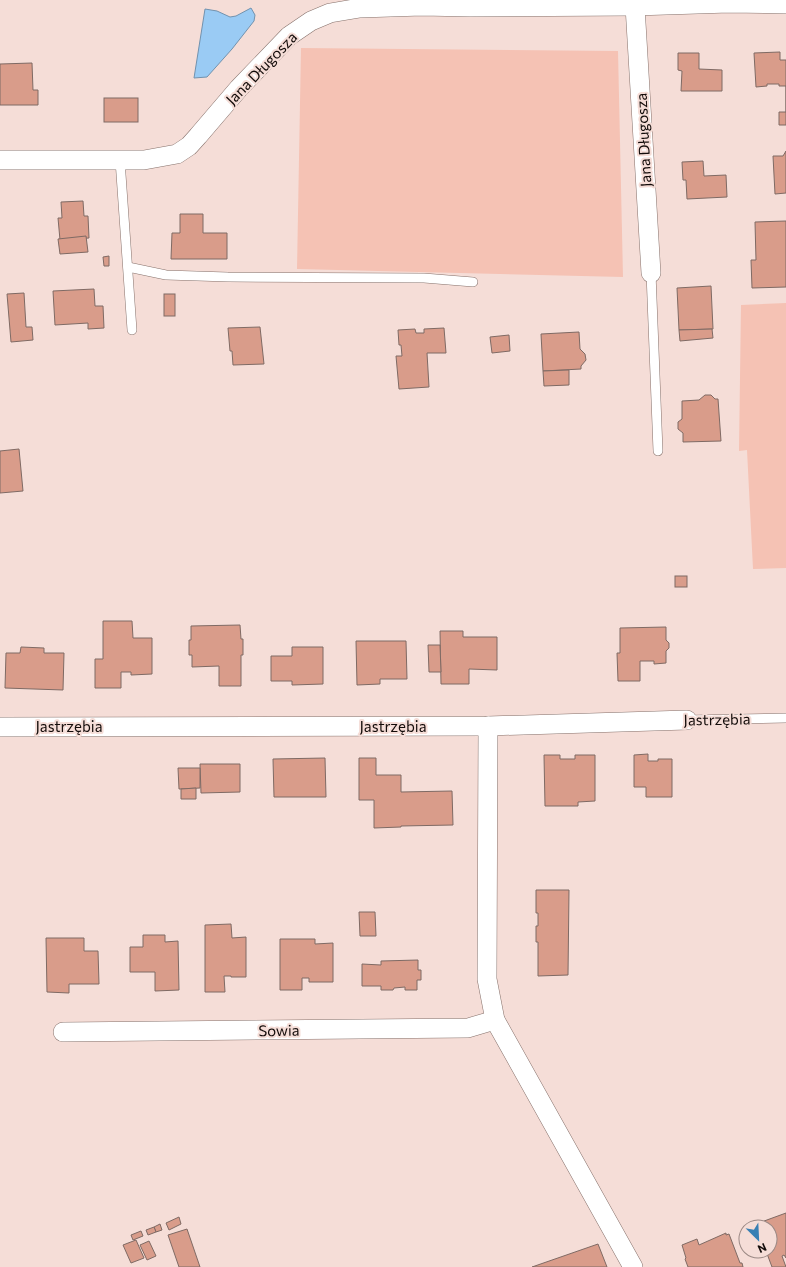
<svg xmlns="http://www.w3.org/2000/svg" width="786" height="1267" font-family="Commissioner,sans-serif">
<style>
.green{fill:#f5c2b4}
.water{fill:#9acbf4;stroke:#7292ae}
.building{fill:#d99c8a;stroke:#7f6a64}
.lines{fill:none;stroke-linecap:round;stroke-linejoin:round}
.lane-casing{stroke:#86716b;stroke-width:10}
.street-casing{stroke:#86716b;stroke-width:20}
.lane{stroke:#fff;stroke-width:9}
.street{stroke:#fff;stroke-width:19}
.labels{text-anchor:middle;dominant-baseline:central;stroke-width:4;stroke-linejoin:round;paint-order:stroke}
.street-label{font-size:15px;fill:#130c0a;stroke:#f5ddd7}
</style>
<rect width="100%" height="100%" fill="#f5ddd7"/>
<g class="green">
<path d="M301 48 618 51 623 277 297 269Z"/>
<path d="M786 303V568L753 569 747 450 739 451 741 305Z"/>
</g>
<path class="water" d="M251 8 255 15 254 21 232 49 207 77 194 78 205 9 217 11 230 17 236 16Z"/>
<g class="building">
<path d="M780 52V60H786V125H779V112H786V86H779V84H767V86L756 87 754 53Z"/>
<path d="M678 53H699V69L722 70V91H681L682 71 678 70Z"/>
<path d="M32 63 33 90H38V105H0V64Z"/>
<rect x="104" y="98" width="34" height="24"/>
<path d="M786 151V193L775 194 773 156H783Z"/>
<path d="M703 161 704 176 726 175 727 197 687 199 686 180H683L682 162Z"/>
<path d="M83 201 84 216H88L89 238 60 240 58 218H62L61 202Z"/>
<path d="M180 214H203V233H227V259H171L172 233H180Z"/>
<path d="M786 221V287L752 288 751 260H756L755 222Z"/>
<path d="M86 236 88 252 60 254 58 239Z"/>
<path d="M109 256V266H104L103 257Z"/>
<path d="M711 286 713 329 679 330 677 288Z"/>
<path d="M94 289 95 306H103L104 328 88 329V323L55 325 53 291Z"/>
<path d="M24 293 26 327H32L33 340 11 342 7 294Z"/>
<rect x="164" y="294" width="11" height="22"/>
<path d="M260 327 264 364 233 365 232 351H230L228 328Z"/>
<path d="M444 328 446 353H427L429 387 399 389 396 356H402L401 345H399L398 330 415 329 416 333H424V329Z"/>
<path d="M712 329 713 338 680 341 679 330Z"/>
<path d="M579 332 580 349 585 354 586 360 581 366V369L543 371 541 334Z"/>
<path d="M509 335 510 351 492 353 490 337Z"/>
<path d="M569 370V385L544 386 543 371Z"/>
<path d="M705 395H711L715 399H718L721 441 683 442V433L678 429V422L682 419V401L699 400Z"/>
<path d="M19 449 23 491 0 493V451Z"/>
<rect x="675" y="576" width="12" height="11"/>
<path d="M103 621H132L133 638H152V674L131 675V672H121V688H95V659H103Z"/>
<path d="M240 625 241 639H243V655H241V686H219V666L192 667V655H189V640H191V626Z"/>
<path d="M666 627V640L669 643V648L666 651V663L654 664V661H640V681H618L617 653H620V628Z"/>
<path d="M440 631H463V637H497V670L469 669V684H441Z"/>
<path d="M356 641H406L407 679H380V684L357 685Z"/>
<path d="M428 645H440L441 672H429Z"/>
<path d="M21 647 44 648V653H64L63 690 5 688 6 653H20Z"/>
<path d="M292 647H323V684L292 685V681H271V656H292Z"/>
<path d="M648 754V761H658V759H672V797H646V787H634V755Z"/>
<path d="M544 755H560V759H575V755H595V801L578 802V806H545Z"/>
<path d="M325 758 326 797H274L273 759Z"/>
<path d="M359 758H376V775H401V792L452 791 453 825 401 826V827L374 828V800H359Z"/>
<path d="M200 764H240V792L201 793Z"/>
<path d="M178 768H200V788L179 789Z"/>
<path d="M196 788V799H181V789Z"/>
<path d="M536 890H569L568 975 538 976V942H536V926H538V913H536Z"/>
<path d="M359 912H375L376 936H360Z"/>
<path d="M231 924 232 938 246 937V977H231V976H224L225 992H205V925Z"/>
<path d="M143 935H165V942L178 941 179 990 155 991V972H130V947H143Z"/>
<path d="M46 938H84V951H98L99 984H69V993L47 992Z"/>
<path d="M280 939H315V944L333 943V982H309V978H302V990H280Z"/>
<path d="M418 960V970H421V980H417V990H405V987L394 988 393 990H381V986H362V964L381 965V961Z"/>
<path d="M786 1213V1258L784 1255 782 1256 786 1267H772L766 1251H770V1227H757L756 1224Z"/>
<path d="M179 1217 181 1224 169 1230 166 1223Z"/>
<path d="M160 1224 162 1230 156 1232 154 1227Z"/>
<path d="M154 1227 156 1232 148 1235 146 1230Z"/>
<path d="M187 1229 200 1267H179L168 1235Z"/>
<path d="M141 1231 143 1236 133 1240 131 1235Z"/>
<path d="M726 1233V1235L729 1234 740 1263H742L743 1267H688L685 1259 686 1258 682 1245 697 1239 699 1245Z"/>
<path d="M136 1240 144 1258 131 1263 123 1245Z"/>
<path d="M149 1241 156 1256 147 1260 140 1245Z"/>
<path d="M598 1244 607 1267H532Z"/>
</g>
<g class="lines">
<g class="lane-casing">
<g id="lane">
<path d="M120 160 132 330"/>
<path d="M128 267 166 275 228 277 424 278 473 282"/>
<path d="M651 273 658 451"/>
<path d="M687 720 786 718"/>
</g>
</g>
<g class="street-casing">
<g id="street">
<path d="M635 6 651 273"/>
<path d="M0 160H144L177 154 189 146 198 136 239 88 289 36 311 21 330 13 360 8 422 6 470 7 635 6 729 3 786 4"/>
<path d="M488 726 487 979 495 1020 633 1267"/>
<path d="M0 727 488 726 687 720"/>
<path d="M63 1032 468 1028 495 1020"/>
</g>
</g>
<use href="#lane" class="lane"/>
<use href="#street" class="street"/>
</g>
<g class="labels">
<g class="street-label">
<text transform="translate(261 68) rotate(-46)">Jana Długosza</text>
<text transform="translate(643 140) rotate(-93)">Jana Długosza</text>
<text transform="translate(717 719) rotate(-1)">Jastrzębia</text>
<text x="69" y="726">Jastrzębia</text>
<text x="393" y="726">Jastrzębia</text>
<text transform="translate(279 1030) rotate(-1)">Sowia</text>
</g>
</g>
<g transform="translate(758 1239) rotate(156)"><circle r="19" fill="#f5ddd7" stroke="#9b8985"/>
<path d="M0-3L7 15L0 10L-7 15Z" fill="#3880b4"/>
<text y="-6" font-size="11" font-weight="bold" text-anchor="middle" fill="#130c0a">N</text>
</g>
</svg>
